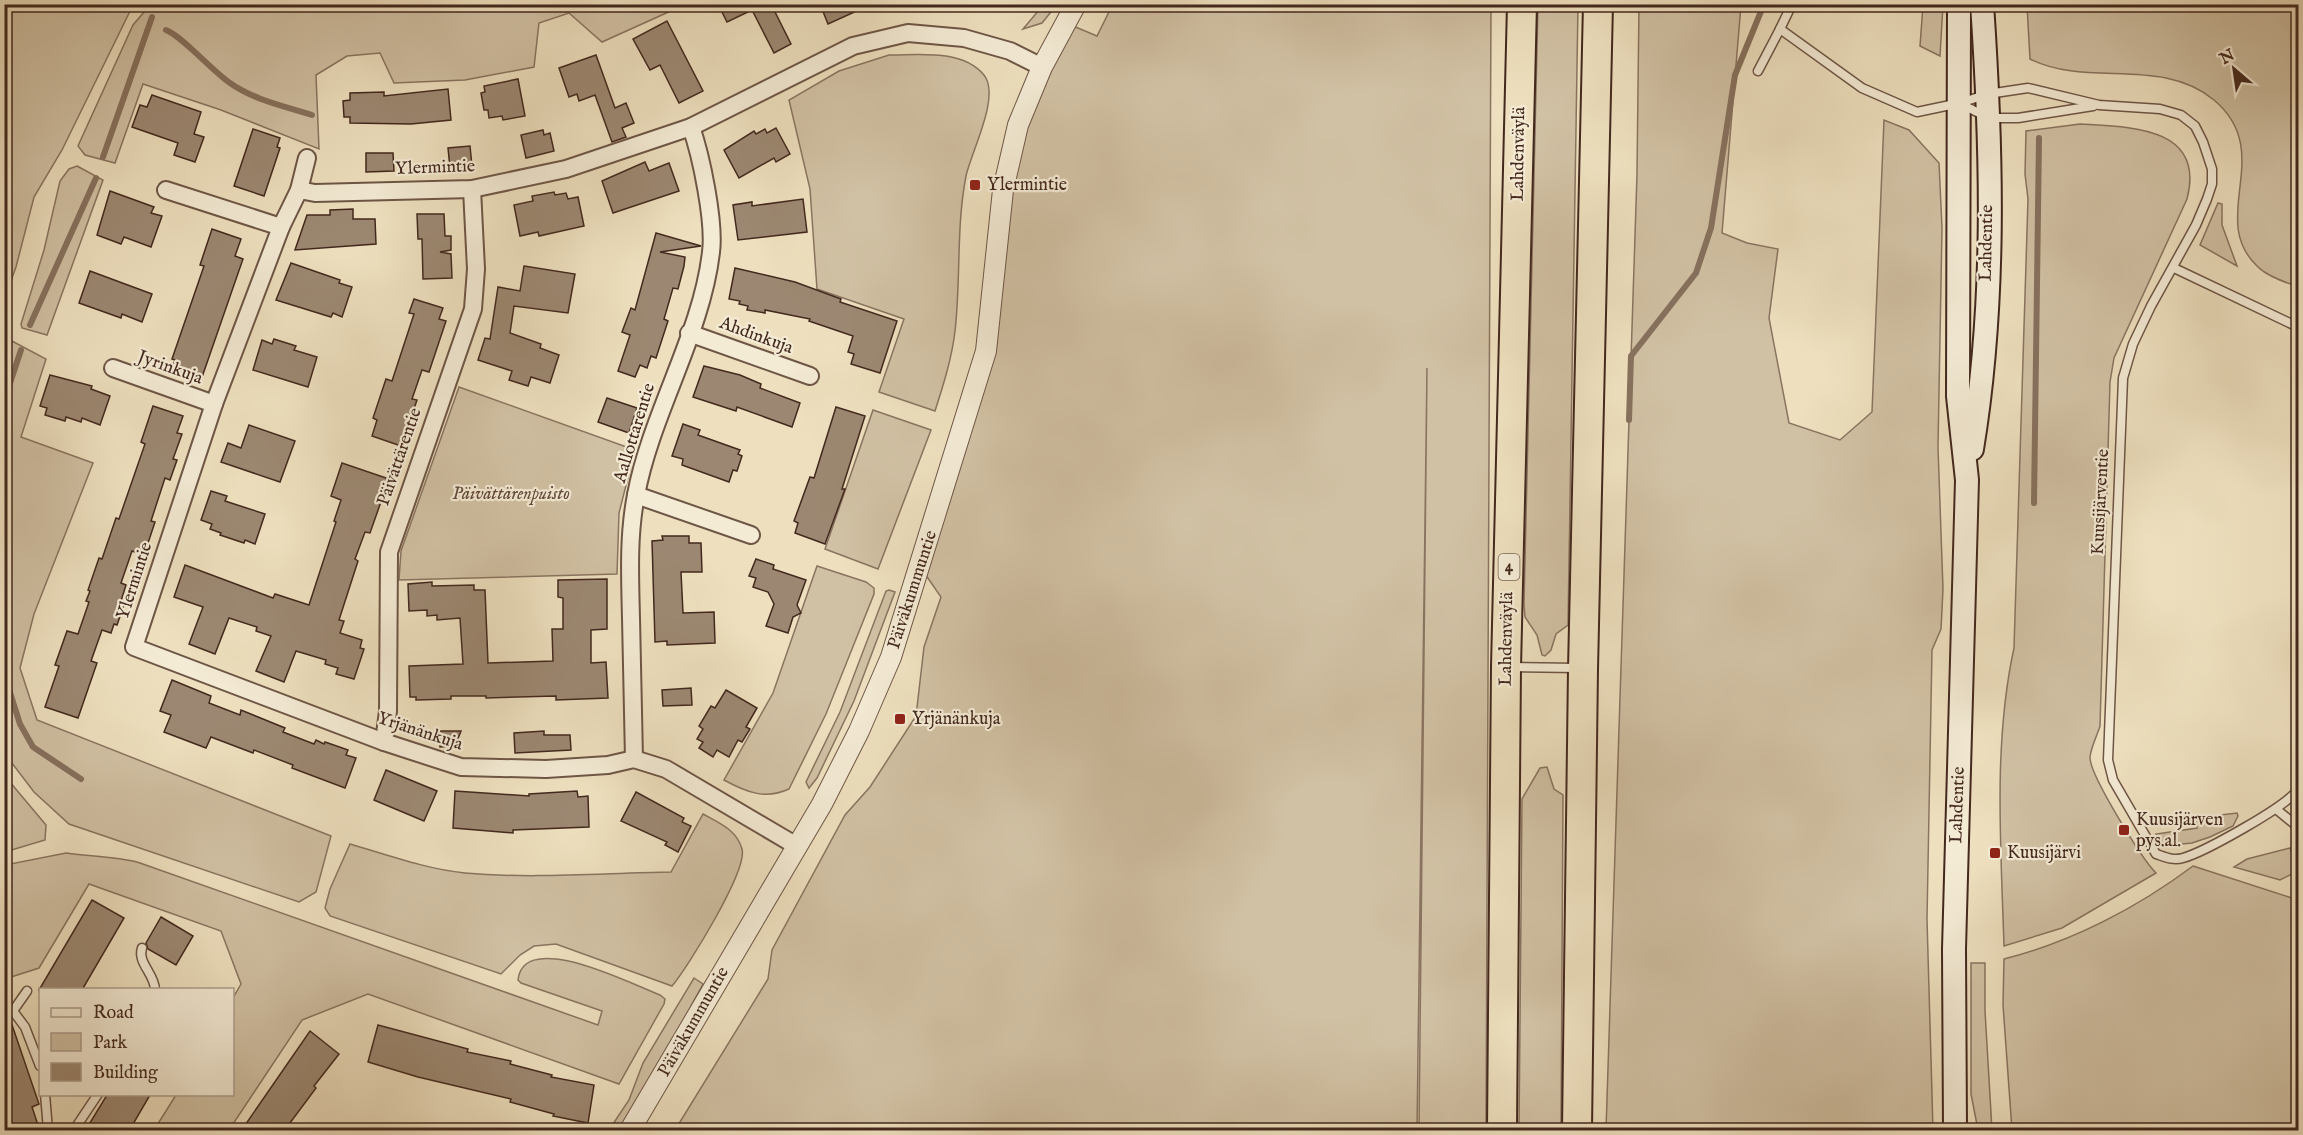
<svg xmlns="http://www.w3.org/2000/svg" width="2303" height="1135" font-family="'IM FELL English',serif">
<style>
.green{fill:#d1c1a4;stroke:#8a7461;stroke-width:1.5}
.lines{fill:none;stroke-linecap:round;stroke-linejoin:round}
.stream{stroke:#87715e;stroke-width:6}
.building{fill:#9c8872;stroke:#43281e;stroke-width:1.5}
.service-casing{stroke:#6e5646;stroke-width:11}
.minor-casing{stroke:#6e5646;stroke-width:20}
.tertiary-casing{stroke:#6e5646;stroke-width:22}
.secondary-casing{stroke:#43281e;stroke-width:26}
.motorway-casing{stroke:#43281e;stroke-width:32}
.service{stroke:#f4ebd5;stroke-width:8}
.minor{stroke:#f4ebd5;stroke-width:16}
.tertiary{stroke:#f4ebd5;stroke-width:20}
.secondary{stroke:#f4ebd5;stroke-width:22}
.motorway{stroke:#eee0bf;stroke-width:28}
.poi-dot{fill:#8f2418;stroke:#f4ebd5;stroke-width:2}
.labels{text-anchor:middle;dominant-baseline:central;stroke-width:4.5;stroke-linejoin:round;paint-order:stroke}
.shield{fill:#f4ebd5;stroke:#786255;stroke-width:1.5}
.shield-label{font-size:16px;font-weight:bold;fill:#43281e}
.street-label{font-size:18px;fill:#43281e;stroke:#f4ebd5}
.poi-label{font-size:18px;fill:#43281e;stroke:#f4ebd5;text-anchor:start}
.park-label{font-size:18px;font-style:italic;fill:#5f4739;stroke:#f4ebd5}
</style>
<rect width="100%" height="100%" fill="#eee0bf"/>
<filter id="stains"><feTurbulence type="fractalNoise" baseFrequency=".00333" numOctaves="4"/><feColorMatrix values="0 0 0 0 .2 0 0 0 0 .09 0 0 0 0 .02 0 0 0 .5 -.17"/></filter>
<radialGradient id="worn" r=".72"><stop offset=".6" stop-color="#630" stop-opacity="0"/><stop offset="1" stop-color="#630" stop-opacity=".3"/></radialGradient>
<g class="green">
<path d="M5 4 133 5 62 150 34 197 16 267 5 297Z"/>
<path d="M1044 4 1055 7 1042 23 1023 29Z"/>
<path d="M1113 4 1491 5 1486 1130H1419L1427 368 1417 1130H675L768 979 772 950 845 815 870 787 916 716 924 647 941 597 921 568 986 351 1003 190 1066 23 1097 36Z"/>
<path d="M150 5V4L684 5 602 42 569 13 539 23 534 67 465 80 394 83 380 53 347 56 316 75 319 149 221 110 143 84 115 163 85 155 78 146 133 25Z"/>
<path d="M1538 5H1578L1568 625 1556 634 1551 650 1545 656 1542 655 1537 635 1525 617 1524 604Z"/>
<path d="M1639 5H1741L1722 233 1747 243 1778 249 1769 318 1789 423 1840 440 1872 412 1884 120 1909 130 1939 163 1942 228 1938 447 1943 589 1941 629 1932 650 1927 919 1933 1130H1606L1637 174Z"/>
<path d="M1923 5H1943L1940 56 1920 46Z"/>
<path d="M2027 5H2298V287C2286 282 2268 277 2258 267 2206 219 2277 153 2214 100 2161 56 2088 88 2030 59Z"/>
<path d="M889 55C920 55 962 49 984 75 1001 96 971 152 966 176 956 227 961 280 955 331 952 358 943 386 935 411L879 392 904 319 817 289 810 189 789 100 839 71Z"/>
<path d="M2080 124C2129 127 2206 126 2187 199L2114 358 2110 382 2100 726C2097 736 2091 747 2090 757 2089 774 2142 859 2156 873L2062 928 2004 946C2001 847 1993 744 2014 648L2028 199 2025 174 2026 131Z"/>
<path d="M77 166 103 180 47 335 22 328 21 324 44 250 60 181 69 169Z"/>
<path d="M2218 203 2222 204V225L2237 266 2200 245Z"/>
<path d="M10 340 46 359 21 437 93 463 34 614 20 668 37 720 331 836 316 892 299 902 69 824 34 792 5 754 4 345Z"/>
<path d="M459 387 635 450 619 513 617 574 399 580 401 551Z"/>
<path d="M873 410 931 430 878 569 825 549Z"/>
<path d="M817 566 866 582 874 588V594L826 714 789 789C765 800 746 792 724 780L773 693Z"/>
<path d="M889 590 895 592 854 701 817 778 809 788 806 782 840 712 886 591Z"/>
<path d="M1547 767 1554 789 1563 795 1561 1130H1519L1522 799 1540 768Z"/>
<path d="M4 775 46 825 45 840 5 852Z"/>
<path d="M2237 813 2238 816 2233 826 2210 837 2192 843 2163 846 2156 834 2197 828 2195 818Z"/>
<path d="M703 814C719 823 737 830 742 849 748 870 688 967 672 986L556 944 534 946 520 955 501 974 330 916 325 908 330 889 350 844C388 855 426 869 465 873 533 879 603 873 671 872Z"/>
<path d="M2290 848 2295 864 2292 874 2280 880 2234 867 2247 859Z"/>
<path d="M66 853C92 857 116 856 140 863L598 1025 602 1011 521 983 518 980C524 928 633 985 660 995L665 999 664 1004 619 1084 368 994 302 1020 229 1130H154L176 1095 232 1094 233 998 241 984 221 931 89 884 39 968 5 979V865Z"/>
<path d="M2193 866 2298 900V1130H2012L2003 1005 2004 959C2071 942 2137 908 2193 866Z"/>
<path d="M1971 963H1985V1011L1992 1130H1978L1971 1094Z"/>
<path d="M694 978 703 984 653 1076 619 1130H609L629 1100 643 1063Z"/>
</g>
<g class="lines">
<g class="stream">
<path d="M166 30C182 36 211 70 230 83 254 100 284 106 312 115"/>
<path d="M103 157 152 17"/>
<path d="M30 325 96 178"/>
<path d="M4 401 21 350"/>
<path d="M1629 420 1631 356 1696 273 1711 228 1735 75 1764 4"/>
<path d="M2034 503 2039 138"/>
<path d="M4 674 20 724 33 747 81 779"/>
</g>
</g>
<g class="building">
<path d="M718 4H771L791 44 774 53 752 10 727 22Z"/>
<path d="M820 4H872L828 24Z"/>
<path d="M667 21 703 91 679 103 660 65 650 70 633 39Z"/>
<path d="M596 55 615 108 626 103 634 123 622 128 626 137 612 142 595 95 579 101 577 94 569 97 559 68Z"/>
<path d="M518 79 525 116 503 120 502 116 489 118 488 110H484L481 93 485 92 484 86Z"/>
<path d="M448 89 451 120 411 124 350 123V117H344L343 101 350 100V93L384 92V96Z"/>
<path d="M152 95 201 112 194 134 204 137 195 162 174 155 178 143 132 127 140 105 147 107Z"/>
<path d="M776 128 790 154 776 162 774 158 739 178 724 150 754 131 756 134 765 129 767 133Z"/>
<path d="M253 129 280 138 277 147 280 148 264 196 234 186Z"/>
<path d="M543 130 544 135 550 133 554 151 526 158 521 135Z"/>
<path d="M470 146 472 166 450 168 448 148Z"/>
<path d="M366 153H393L394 171 366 172Z"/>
<path d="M645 162 649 171 669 163 679 191 613 213 602 181Z"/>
<path d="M110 191 154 207 151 213 162 216 151 247 124 237 121 244 97 235Z"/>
<path d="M554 192 555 195 566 193 568 199 578 197 584 226 539 236 538 232 520 236 514 205 533 201 532 196Z"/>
<path d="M803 199 807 232 738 240 733 205 752 202V206Z"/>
<path d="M353 209V219H375L376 244 295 250 307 215H330V210Z"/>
<path d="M417 214H444L445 236H451V250L440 252 451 254 452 278 423 279 422 239H418Z"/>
<path d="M212 229 241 239 235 256 243 259 201 380 172 371 175 360 172 359 204 266 200 265Z"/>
<path d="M656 233 701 246 660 252 685 257 684 266 678 289 673 288 664 319 668 321 656 358 651 356 647 368 640 365 635 377 618 371 630 335 622 332 631 308 635 310Z"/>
<path d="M291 263 340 280 339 283 352 287 342 317 333 313 331 317 276 300Z"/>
<path d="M524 266 575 274 568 313 514 306 510 333 541 344 540 348 559 355 550 383 531 377 528 386 509 380 512 371 478 360 485 338 490 339 498 287 520 291Z"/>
<path d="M735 268 795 282 841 299 840 302 897 321 880 373 851 364 854 354 848 352 853 336 809 321 810 319 765 310V313L747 310 748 306 739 304 740 301 729 299Z"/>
<path d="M90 271 152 294 142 322 122 314 121 318 79 303Z"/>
<path d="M414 299 443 308 439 319 446 321 429 372 422 370 412 399 417 400 401 446 372 436 377 420 373 418 386 379 392 381 414 314 409 313Z"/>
<path d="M274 339 296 346 294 350 317 357 308 387 253 370 262 340 272 344Z"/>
<path d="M704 366 740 375 761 384 760 388 800 403 792 427 737 407 736 411 693 397Z"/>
<path d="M50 375 92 386 91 389 110 396 100 425 82 418 81 422 66 417 65 421 45 415 47 408 40 406Z"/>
<path d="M607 398 637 408 629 433 598 422Z"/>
<path d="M153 406 183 416 177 433 182 434 173 459 177 460 170 480 165 478 151 521 155 522 148 543 145 542 141 554 132 551 121 583 126 585 121 601 125 602 117 625 114 624 111 633 102 630 91 661 97 663 78 718 45 707 59 666 55 665 67 631 78 634 89 602 86 601 90 591 88 590 99 558 102 559 116 518 119 519 145 444 141 442Z"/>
<path d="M836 407 865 416 842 489H845L825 544 795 533 798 523 794 521 810 477 814 478Z"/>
<path d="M683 424 700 430 698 435 740 450 738 454 742 456 737 471 733 470 729 482 682 465 683 459 672 456Z"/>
<path d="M249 425 295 441 280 482 221 462 228 443 241 448Z"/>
<path d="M342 463 389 479 370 533 365 532 355 559 358 561 339 620 344 621 340 633 362 640 360 648 364 649 354 679 336 674 338 668 325 664 326 660 296 651 284 682 256 671 271 636 256 631 257 627 229 618 215 654 189 644 203 607 174 597 185 565 273 598 275 594 309 605 336 522 334 521 341 500 331 496Z"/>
<path d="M211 491 227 496 225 501 265 514 255 544 245 540 244 543 220 535 221 533 210 529 212 524 201 520Z"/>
<path d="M662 536H689V543H701L702 572H681L683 613 714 612 715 643 667 645V641L655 642 652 541 663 540Z"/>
<path d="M756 559 774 565 773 569 806 580 797 605 801 613 793 617 788 633 766 626 774 604 768 592 753 587 756 578 749 576Z"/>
<path d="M607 579V629L591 630V663L606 662 608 698 556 700V696L486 698V696H451V699L416 700V697H410L409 666 463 664 460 618 437 620V615L427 616V610L409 611 408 584 432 582V586L474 585V590H485L488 663 553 661 552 629H563V598L558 597V580Z"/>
<path d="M172 680 211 696 209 703 240 715 241 710 285 728 283 732 314 744 316 740 324 744 325 742 348 750 346 755 356 758 345 788 292 768 293 765 254 750 253 753 211 737 206 748 164 732 171 715 160 711Z"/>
<path d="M691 688 692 705 663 706 662 690Z"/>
<path d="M726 690 757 708 746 727 750 729 742 742 738 740 729 757 717 750 713 757 699 748 703 742 697 739 703 729 699 726 711 706 715 708Z"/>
<path d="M440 731H461L455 746 440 747Z"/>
<path d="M544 731V735H570L571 750 515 753 514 733Z"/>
<path d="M386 770 437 791 424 821 374 800Z"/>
<path d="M455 791 529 796V794L577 791 578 797 588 796 589 827 513 830V833L453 828Z"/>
<path d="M636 792 684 818 682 822 691 826 678 852 665 845 667 842 621 821Z"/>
<path d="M92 900 124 918 82 990H39Z"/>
<path d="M161 917 193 936 176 965 148 949 146 943Z"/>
<path d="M10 1019 39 1104 32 1107 40 1131H14L9 1115 4 1116V1021Z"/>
<path d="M378 1025 468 1049 467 1052 511 1061 510 1064 552 1075 551 1077 594 1085 588 1123 553 1116 554 1114 510 1102 511 1099 418 1077 368 1062Z"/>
<path d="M310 1031 339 1054 314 1086 316 1088 284 1131H241Z"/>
<path d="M107 1095H150L129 1131H85Z"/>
</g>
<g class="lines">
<g class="service-casing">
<g id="service">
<path d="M1792 4 1780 29 1862 88 1917 112 1960 103 1988 94 2028 88 2099 105 2160 109 2181 115 2195 126 2203 142 2212 169V184L2207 199 2196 225 2151 306 2133 344 2123 378 2108 760 2113 780 2156 854C2165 857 2173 861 2183 858 2204 852 2288 806 2298 789"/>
<path d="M1758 71 1780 29"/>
<path d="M1961 104 1989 118H2018L2093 106"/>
<path d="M2174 268 2298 327"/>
<path d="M1510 667 1578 668"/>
<path d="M2276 809 2298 827"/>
<path d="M142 948C137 963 155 974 155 990"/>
<path d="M27 991 13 1011 25 1027 40 1066"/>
<path d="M4 1015 13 1011"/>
<path d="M45 1094 48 1130"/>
<path d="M74 1130 98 1094"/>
</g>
</g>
<g class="minor-casing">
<g id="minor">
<path d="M307 158 299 190 281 227 214 404 134 647 384 742 461 767 546 769 608 765 634 759 666 769 795 845"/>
<path d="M166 190 281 227"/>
<path d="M299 190 315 193 472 189 566 169 691 127 853 46 908 33 964 38 1010 51 1042 67"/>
<path d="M689 333 810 376"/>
<path d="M113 368 214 404"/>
<path d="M636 495 751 535"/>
<path d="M384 742 388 711 389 552 473 309 476 269 472 189"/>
<path d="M634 759C633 712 632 665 631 618 630 577 628 536 636 495 651 414 702 333 711 252 715 222 701 155 691 127"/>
</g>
</g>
<g class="tertiary-casing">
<path id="tertiary" d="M630 1130 822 804 859 731 891 657 986 351 1003 190 1018 125 1042 67 1076 4"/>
</g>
<g class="secondary-casing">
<g id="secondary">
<path d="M1972 449C1996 303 1992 151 1982 4"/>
<path d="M1955 1130 1954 949 1967 480 1958 396 1959 4"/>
</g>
</g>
<g class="motorway-casing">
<g id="motorway">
<path d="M1502 1130 1506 667 1522 4"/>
<path d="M1577 1130 1583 669 1598 4"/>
</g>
</g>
<use href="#service" class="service"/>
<use href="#minor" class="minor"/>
<use href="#tertiary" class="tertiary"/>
<use href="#secondary" class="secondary"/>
<use href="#motorway" class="motorway"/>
</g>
<g class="poi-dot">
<rect x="969" y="179" width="12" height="12" rx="3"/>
<rect x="894" y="713" width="12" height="12" rx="3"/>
<rect x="2118" y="824" width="12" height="12" rx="3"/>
<rect x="1989" y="847" width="12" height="12" rx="3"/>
</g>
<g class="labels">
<rect class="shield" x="1498.5" y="554" width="21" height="26" rx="4.5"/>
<g class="shield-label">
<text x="1509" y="567">4</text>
</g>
<g class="street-label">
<text transform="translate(1519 154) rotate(-89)">Lahdenväylä</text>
<text transform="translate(435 168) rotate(-2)">Ylermintie</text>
<text transform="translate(1987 243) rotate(-89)">Lahdentie</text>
<text transform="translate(756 336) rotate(20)">Ahdinkuja</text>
<text transform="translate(170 368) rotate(20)">Jyrinkuja</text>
<text transform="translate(635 433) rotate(-73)">Aallottarentie</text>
<text transform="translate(400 457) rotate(-71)">Päivättärentie</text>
<text transform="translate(2101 502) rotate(-87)">Kuusijärventie</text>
<text transform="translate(135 581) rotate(-72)">Ylermintie</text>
<text transform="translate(913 590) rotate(-72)">Päiväkummuntie</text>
<text transform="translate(1507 639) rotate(-89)">Lahdenväylä</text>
<text transform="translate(420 732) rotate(18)">Yrjänänkuja</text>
<text transform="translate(1958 805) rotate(-88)">Lahdentie</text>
<text transform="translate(694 1022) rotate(-60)">Päiväkummuntie</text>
</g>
<g class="poi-label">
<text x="987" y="185">Ylermintie</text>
<text x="912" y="719">Yrjänänkuja</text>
<text x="2136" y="820">Kuusijärven<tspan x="2136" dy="21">pys.al.</tspan></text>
<text x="2007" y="853">Kuusijärvi</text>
</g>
<g class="park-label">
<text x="511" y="494">Päivättärenpuisto</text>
</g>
</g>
<rect width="2303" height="1135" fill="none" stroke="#eee0bf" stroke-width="24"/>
<rect x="6" y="6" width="2291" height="1123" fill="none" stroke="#43281e" stroke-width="3"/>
<rect x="12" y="12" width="2279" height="1111" fill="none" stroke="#43281e" stroke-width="1.5"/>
<rect x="39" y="988" width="195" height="108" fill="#f4ebd5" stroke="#ad9d8c" stroke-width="1.5"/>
<rect x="51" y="1008" width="30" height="9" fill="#f4ebd5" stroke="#ad9d8c" stroke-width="1.5"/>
<text x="93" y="1018" font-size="18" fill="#43281e">Road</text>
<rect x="51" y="1033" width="30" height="18" fill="#d1c1a4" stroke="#ad9d8c" stroke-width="1.5"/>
<text x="93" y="1048" font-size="18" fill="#43281e">Park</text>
<rect x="51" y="1063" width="30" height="18" fill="#9c8872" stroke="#ad9d8c" stroke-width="1.5"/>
<text x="93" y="1078" font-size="18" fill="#43281e">Building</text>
<g transform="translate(2234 69) rotate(331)" stroke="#f4ebd5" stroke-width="4.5" paint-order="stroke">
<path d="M0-4.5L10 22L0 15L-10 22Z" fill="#43281e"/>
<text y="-9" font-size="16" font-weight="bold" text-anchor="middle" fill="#43281e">N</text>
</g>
<rect width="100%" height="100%" filter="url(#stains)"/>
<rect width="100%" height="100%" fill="url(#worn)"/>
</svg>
